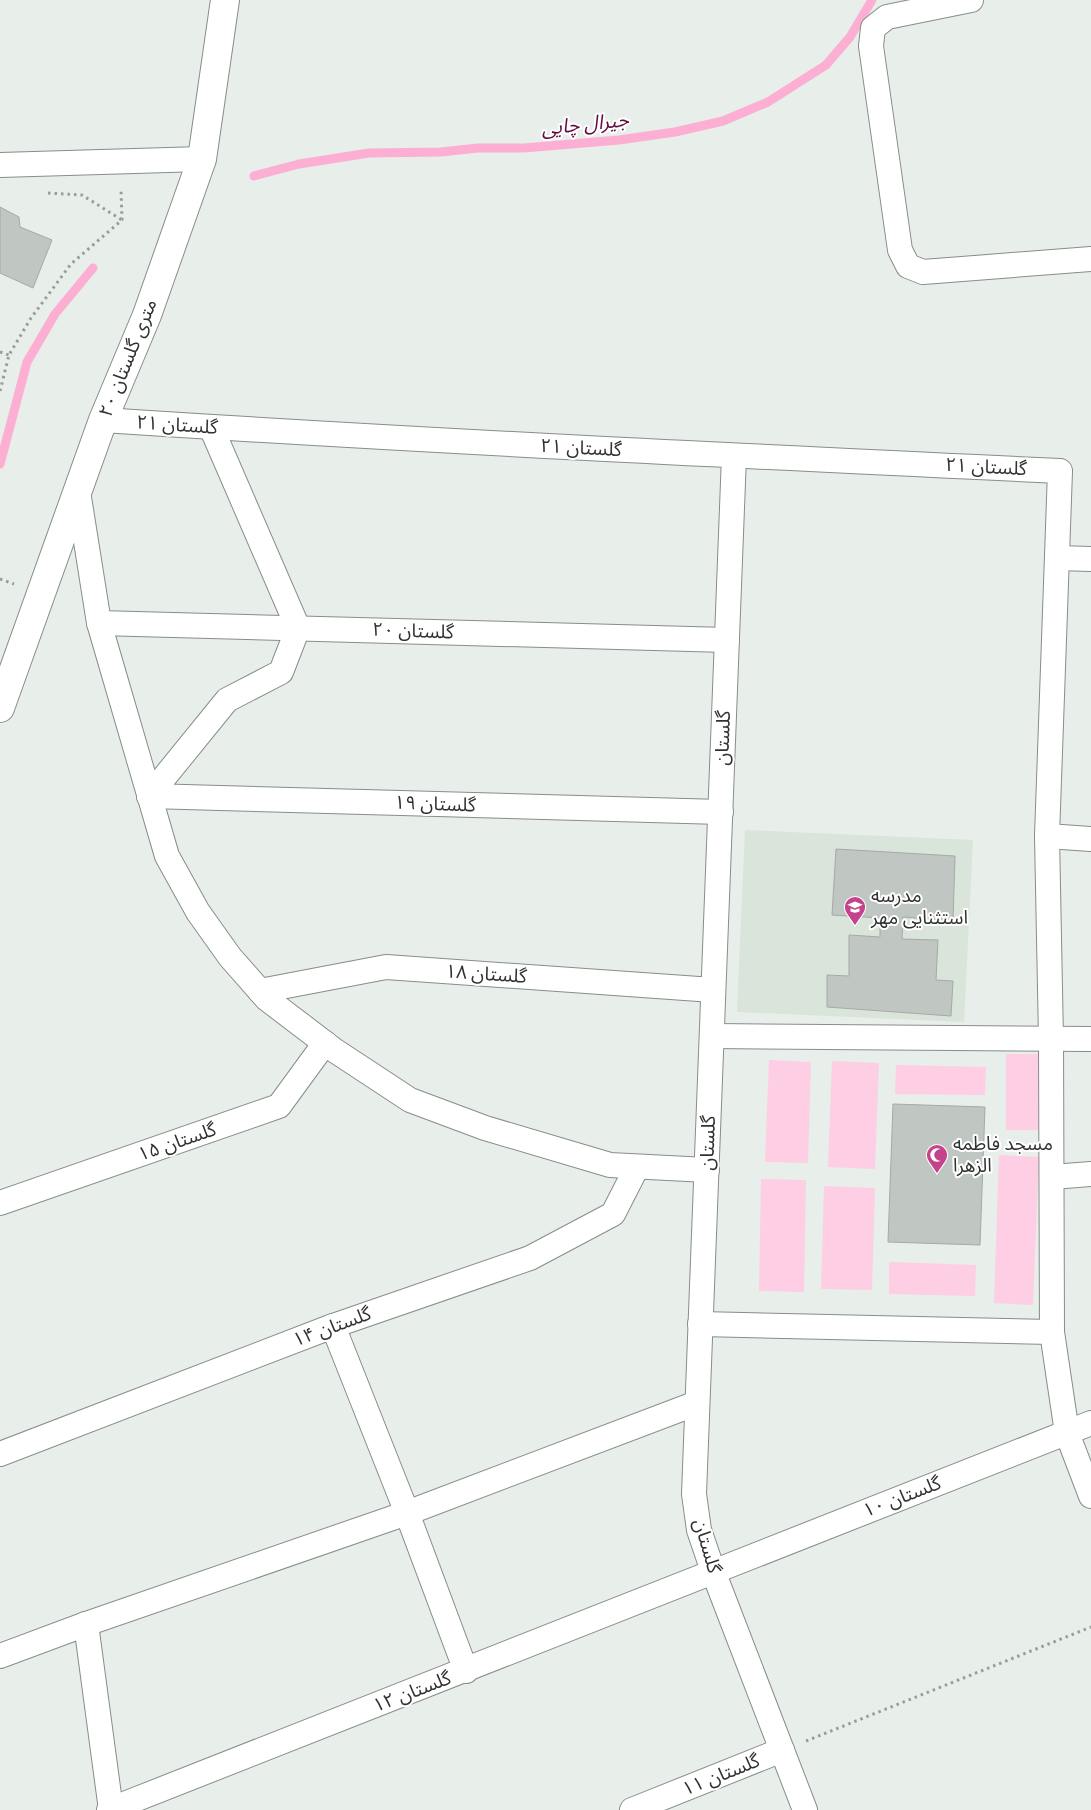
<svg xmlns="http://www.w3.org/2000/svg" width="1091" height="1810" font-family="Karla,'Noto Sans Arabic',sans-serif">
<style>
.built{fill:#d9e4da}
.green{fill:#fecee4}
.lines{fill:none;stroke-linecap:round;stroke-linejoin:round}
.stream{stroke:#fcafd3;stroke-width:9}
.building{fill:#c0c6c1;stroke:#a5aaa6}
.minor-casing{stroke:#878d88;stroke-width:26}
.tertiary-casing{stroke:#878d88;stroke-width:30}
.path{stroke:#999d9a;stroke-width:3;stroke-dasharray:2.5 4;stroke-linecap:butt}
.minor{stroke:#fff;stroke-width:24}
.tertiary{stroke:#fff;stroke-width:28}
.labels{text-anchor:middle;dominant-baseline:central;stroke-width:4;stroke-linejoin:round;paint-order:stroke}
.street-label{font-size:19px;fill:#303230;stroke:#fff}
.poi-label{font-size:19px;fill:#303230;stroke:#fff;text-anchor:start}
.water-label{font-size:20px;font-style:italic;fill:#640b41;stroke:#fff}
</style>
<rect width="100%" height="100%" fill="#e8eee9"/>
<path class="built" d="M745 830 973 840 964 1022 737 1012Z"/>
<g class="green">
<rect x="1006" y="1054" width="37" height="76"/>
<path d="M769 1060 811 1062 808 1163 765 1162Z"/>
<path d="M832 1061 879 1063 875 1169 828 1167Z"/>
<path d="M896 1065 986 1067 985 1095 895 1094Z"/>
<path d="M999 1155 1039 1157 1033 1305 994 1303Z"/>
<path d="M761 1179 806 1180 804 1292 759 1291Z"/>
<path d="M824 1186 875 1188 872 1290 821 1289Z"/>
<path d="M889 1262 976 1265 975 1296 889 1294Z"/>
</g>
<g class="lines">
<g class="stream">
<path d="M254 176 299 164 369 153 441 152 478 148H524L619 140 675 132 723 121 768 102 826 65 850 37 872 0"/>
<path d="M0 464 27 362 55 314 93 268"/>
</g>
</g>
<g class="building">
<path d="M0 207 19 217 20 227 52 240 33 288 0 273Z"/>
<path d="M836 849 955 856 953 921 903 917 902 939 938 940 936 980 953 981 951 1016 827 1007V975L849 976V935L880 937V918L832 915Z"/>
<path d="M893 1104 985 1107 980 1245 888 1242Z"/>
</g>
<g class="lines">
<g class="minor-casing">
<g id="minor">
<path d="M971 0 887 17 873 28 871 46 900 250 908 266 923 272 1091 259"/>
<path d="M0 165 202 159"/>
<path d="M103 420C422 441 741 456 1060 471L1047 836 1051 1039 1052 1332 1067 1433 1091 1496"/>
<path d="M734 456 694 1494 699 1530 713 1571 805 1810"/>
<path d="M78 491 99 623 167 856 198 912 230 957 267 999 334 1050 410 1100 485 1128 610 1165 707 1170"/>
<path d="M1057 558 1091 559"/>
<path d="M99 623 727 640"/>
<path d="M149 796 721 812"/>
<path d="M149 796 227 700 281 672 298 628 211 427"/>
<path d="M1047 836 1091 839"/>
<path d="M260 991 386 967 713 990"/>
<path d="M712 1036 1091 1039"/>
<path d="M1052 1177 1091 1174"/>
<path d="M0 1203 279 1106 325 1043"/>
<path d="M700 1324 1052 1332"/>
<path d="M333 1326 407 1513 466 1671"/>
<path d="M0 1454 333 1326 530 1258 613 1214 637 1167"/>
<path d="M86 1624 111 1810"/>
<path d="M0 1656 86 1624 407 1513 697 1403"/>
<path d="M109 1810 1091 1423"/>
<path d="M632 1810 782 1750"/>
</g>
</g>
<g class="tertiary-casing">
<path id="tertiary" d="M0 708 103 420 147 315 202 159 225 0"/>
</g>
<g class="path">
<path d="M48 193 82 195 122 220"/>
<path d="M0 352 9 355"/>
<path d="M0 391 9 355 31 318 71 264 122 220 121 189"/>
<path d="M0 579 14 584"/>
<path d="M806 1741 1091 1627"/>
</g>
<use href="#minor" class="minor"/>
<use href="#tertiary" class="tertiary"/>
</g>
<defs>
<g id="school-pin" transform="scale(1.125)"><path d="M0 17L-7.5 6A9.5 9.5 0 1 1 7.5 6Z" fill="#c5438c" stroke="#fff"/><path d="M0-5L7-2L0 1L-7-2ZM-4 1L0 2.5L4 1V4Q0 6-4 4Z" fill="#fff"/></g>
<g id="mosque-pin" transform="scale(1.125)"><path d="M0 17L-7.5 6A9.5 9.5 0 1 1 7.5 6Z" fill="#c5438c" stroke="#fff"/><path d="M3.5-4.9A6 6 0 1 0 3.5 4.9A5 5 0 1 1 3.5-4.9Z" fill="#fff"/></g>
</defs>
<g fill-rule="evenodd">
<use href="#school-pin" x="855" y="907"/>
<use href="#mosque-pin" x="937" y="1155"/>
</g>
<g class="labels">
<g class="street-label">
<text transform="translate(128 358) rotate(-68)">۲۰ متری گلستان</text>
<text transform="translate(177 425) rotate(4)">گلستان ۲۱</text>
<text transform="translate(581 448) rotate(3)">گلستان ۲۱</text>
<text transform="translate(986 467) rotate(3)">گلستان ۲۱</text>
<text transform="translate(413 631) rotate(2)">گلستان ۲۰</text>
<text transform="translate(723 738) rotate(-88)">گلستان</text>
<text transform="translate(435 804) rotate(2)">گلستان ۱۹</text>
<text transform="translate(486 974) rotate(4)">گلستان ۱۸</text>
<text transform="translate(177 1142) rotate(-19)">گلستان ۱۵</text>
<text transform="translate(708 1143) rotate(-88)">گلستان</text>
<text transform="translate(332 1327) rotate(-20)">گلستان ۱۴</text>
<text transform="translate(902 1497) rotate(-21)">گلستان ۱۰</text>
<text transform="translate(707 1546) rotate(74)">گلستان</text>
<text transform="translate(412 1692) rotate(-21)">گلستان ۱۲</text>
<text transform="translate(721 1775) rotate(-22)">گلستان ۱۱</text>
</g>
<g class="poi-label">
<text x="871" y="896">مدرسه<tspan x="871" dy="22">استثنایی مهر</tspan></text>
<text x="953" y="1144">مسجد فاطمه<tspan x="953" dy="22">الزهرا</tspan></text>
</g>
<g class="water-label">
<text transform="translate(585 124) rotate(-6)">جیرال چایی</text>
</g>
</g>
</svg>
